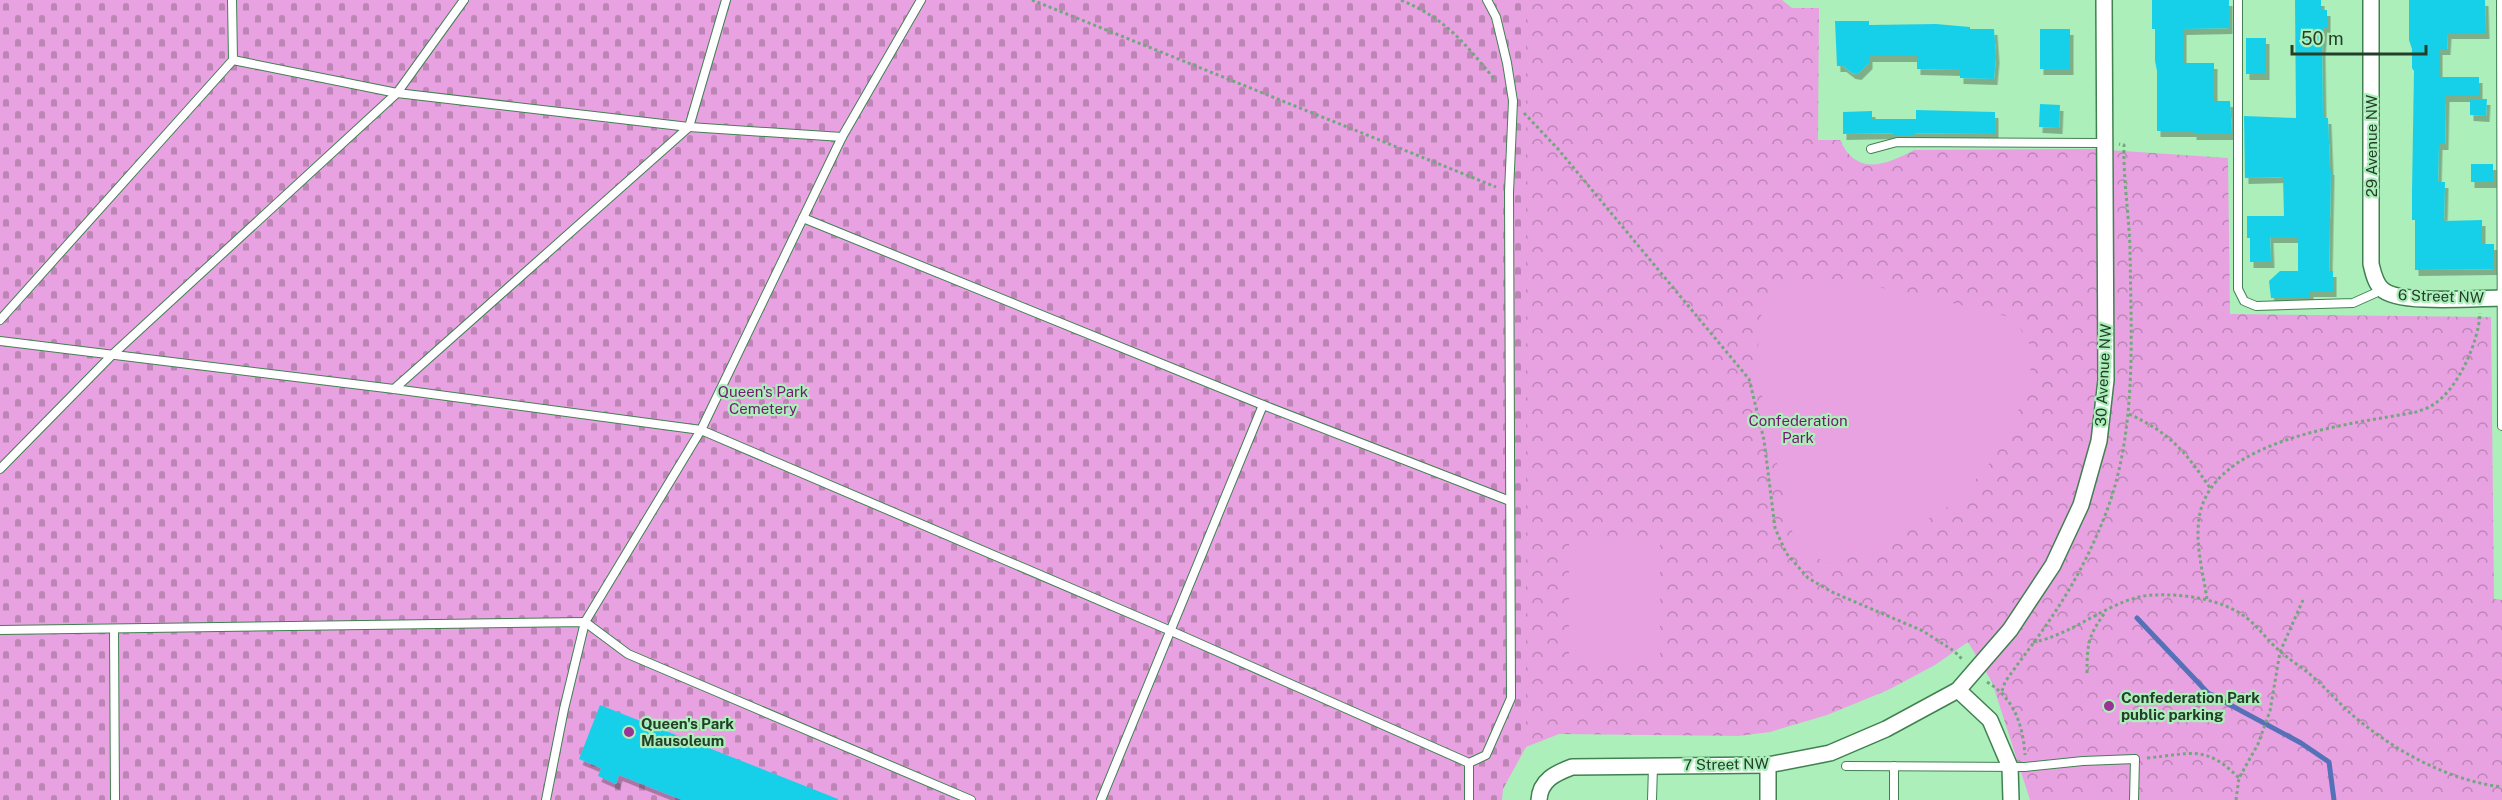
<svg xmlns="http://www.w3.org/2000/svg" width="2502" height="800" font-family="'Public Sans',sans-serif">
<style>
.cemetery{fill:url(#cemetery-stones)}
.park{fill:url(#park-crowns)}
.pitch{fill:#e8a2e1}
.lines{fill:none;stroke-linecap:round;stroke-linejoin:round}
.stream{stroke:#5571b8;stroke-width:5}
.building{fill:#18d0e9;filter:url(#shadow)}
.lane-casing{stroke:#418051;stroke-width:10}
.street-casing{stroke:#418051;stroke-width:18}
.path{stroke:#74a67e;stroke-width:3;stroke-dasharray:3 3;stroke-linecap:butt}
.lane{stroke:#fff;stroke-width:8}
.street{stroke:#fff;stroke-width:15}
.poi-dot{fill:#9b3295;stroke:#acefba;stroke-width:2}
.labels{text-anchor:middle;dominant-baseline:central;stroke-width:4.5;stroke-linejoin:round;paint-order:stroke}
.street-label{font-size:15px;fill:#233e29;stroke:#acefba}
.park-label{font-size:15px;fill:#741a70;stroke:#acefba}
.poi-label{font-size:15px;font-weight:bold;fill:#233e29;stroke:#acefba;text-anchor:start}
</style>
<defs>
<pattern id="cemetery-stones" width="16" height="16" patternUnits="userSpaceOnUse" patternTransform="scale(1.5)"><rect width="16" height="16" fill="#e8a2e1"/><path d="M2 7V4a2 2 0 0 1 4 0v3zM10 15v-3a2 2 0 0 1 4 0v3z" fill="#bc85b6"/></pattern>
<pattern id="park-crowns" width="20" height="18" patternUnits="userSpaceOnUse" patternTransform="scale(1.5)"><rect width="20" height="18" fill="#e8a2e1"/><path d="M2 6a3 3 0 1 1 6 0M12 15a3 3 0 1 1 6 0" fill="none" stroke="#bc85b6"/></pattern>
<filter id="shadow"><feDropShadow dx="3.5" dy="6" stdDeviation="0" flood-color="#0004"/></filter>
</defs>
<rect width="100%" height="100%" fill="#acefba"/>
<path class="cemetery" d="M0 0H1526V747L1503 789 1502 800H0Z"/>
<path class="park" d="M1526 0H1782L1792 8H1819L1818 140H1840C1857 176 1884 166 1914 150L2093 149 2228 158 2230 314 2491 317 2494 599 2502 600V800H2030L1992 682 1968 642 1935 665 1888 690 1827 715 1770 732 1738 736 1559 734 1526 747Z"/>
<g class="pitch">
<path d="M1845 282 1902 291 2014 318 2035 354 2014 426 1989 464 1958 500 1911 530 1862 554 1830 564 1796 548 1756 368 1763 297 1778 287Z"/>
<rect x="1569" y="537" width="91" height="124"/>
</g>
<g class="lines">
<path class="stream" d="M2137 618 2208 693 2301 743 2329 762 2334 800"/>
</g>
<g class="building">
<path d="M2152 0H2229V28L2183 29V63H2214V101H2230L2232 134H2193V131H2157V71L2155 61V29H2152Z"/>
<path d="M2295 0H2321V10H2327V28H2324L2322 50 2323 118H2328L2330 169H2331L2329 271H2333V291H2310V298H2271L2269 281 2280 271H2298V237H2270L2271 262H2250V238H2247V216H2284L2283 177 2245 178 2244 116 2296 118Z"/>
<path d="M2409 0H2485L2486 33H2448L2447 49H2439V77H2479V96H2446L2445 144H2439L2438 182H2445L2444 221 2482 220V244H2494V269L2415 270V220H2412V191L2414 71 2412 68V49L2409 40Z"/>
<path d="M1835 21H1869V25L1936 24 1970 27V29H1994L1996 57 1994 79 1960 78V70L1917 69V56H1869V63L1858 74 1852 73 1843 66H1837Z"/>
<rect x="2040" y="29" width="30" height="40"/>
<rect x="2246" y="38" width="20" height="36"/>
<path d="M2470 99H2487L2486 116 2470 115Z"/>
<path d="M2040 104 2060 105 2059 128 2039 127Z"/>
<path d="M1916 110 1995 112V134L1914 133V136H1894V133L1843 134V112L1872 111V119H1916Z"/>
<rect x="2471" y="164" width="22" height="18"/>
<path d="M600 705 838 799V800H682L619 775 616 784 598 776 601 768 579 759Z"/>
</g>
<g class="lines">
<g class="lane-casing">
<g id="lane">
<path d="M2238 0V289L2244 301 2256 306 2353 303 2382 290"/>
<path d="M2501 0 2502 426"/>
<path d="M233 60 397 93 689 127 842 137"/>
<path d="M1871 149 1897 142 2105 143"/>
<path d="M803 218 1263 405 1510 501"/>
<path d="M0 320 233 60 232 0"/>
<path d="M0 341 394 389 701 430 1171 631 1469 763 1486 755 1511 698 1509 192 1513 101 1507 63 1496 17 1487 0"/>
<path d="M394 389 689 127 726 0"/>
<path d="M0 469 112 355 397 93 464 0"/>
<path d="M114 629 115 800"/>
<path d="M0 630 585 622 628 654 971 800"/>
<path d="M1846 766 2025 767 2083 761 2135 759 2134 800"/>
<path d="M1894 766V800"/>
<path d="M546 800 564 709 585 622 701 430 842 137 921 0"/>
<path d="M1101 800 1263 405"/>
<path d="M1469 800V763"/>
<path d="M1652 800 1653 766"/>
</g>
</g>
<g class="street-casing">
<g id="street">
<path d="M2371 0V264C2373 272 2375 283 2382 289 2397 305 2478 298 2502 298"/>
<path d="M1958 690 1990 720 2010 767 2011 800"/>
<path d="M1768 765V800"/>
<path d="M1539 800C1540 780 1556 773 1572 767L1768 765 1830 753 1886 729 1958 690 2010 630 2053 565 2081 505 2099 441 2106 380 2104 0"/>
</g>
</g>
<g class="path">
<path d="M1032 0 1496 187"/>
<path d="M1401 0C1448 20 1464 43 1496 81"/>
<path d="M1524 113 1558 149 1749 379 1764 440 1775 528 1786 553 1808 578 1832 592 1923 631 1954 651 1963 660"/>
<path d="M2129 414C2170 433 2185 451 2210 488"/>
<path d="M2207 599C2203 572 2194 541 2200 513 2217 437 2353 424 2416 412 2422 410 2429 408 2434 404 2458 389 2479 341 2480 313"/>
<path d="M2033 642C2073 636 2115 595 2155 595 2183 594 2213 598 2238 612 2256 622 2266 640 2281 652 2289 659 2298 665 2306 671 2322 684 2335 699 2349 712 2391 749 2446 780 2502 787"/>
<path d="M2087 673C2087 646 2088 636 2104 614"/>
<path d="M1987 682C2014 698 2023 725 2025 755"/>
<path d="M2002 691 2005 682C2021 659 2038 638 2053 615 2072 587 2089 555 2102 523 2138 438 2131 339 2130 249 2129 214 2123 179 2124 145L2119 144"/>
<path d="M2147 758C2191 754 2205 744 2239 778"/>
<path d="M2236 800 2239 778 2258 744 2270 711 2280 652 2303 600"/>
</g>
<use href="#lane" class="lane"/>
<use href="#street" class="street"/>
</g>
<g class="poi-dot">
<circle cx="2109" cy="706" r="6"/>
<circle cx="629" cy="732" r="6"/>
</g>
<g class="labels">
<g class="street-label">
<text transform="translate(2371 146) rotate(-90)">29 Avenue NW</text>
<text transform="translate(2441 296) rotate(2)">6 Street NW</text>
<text transform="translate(2103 375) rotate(-87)">30 Avenue NW</text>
<text transform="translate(1726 764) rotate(-1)">7 Street NW</text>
</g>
<g class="park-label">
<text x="763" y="391">Queen's Park<tspan x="763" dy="17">Cemetery</tspan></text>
<text x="1798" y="420">Confederation<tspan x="1798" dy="17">Park</tspan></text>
</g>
<g class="poi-label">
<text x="2121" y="697">Confederation Park<tspan x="2121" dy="17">public parking</tspan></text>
<text x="641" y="723">Queen's Park<tspan x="641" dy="17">Mausoleum</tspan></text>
</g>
</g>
<path d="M2292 45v9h134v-9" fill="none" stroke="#233e29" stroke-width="3"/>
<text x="2301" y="45" font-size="18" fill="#233e29" stroke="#acefba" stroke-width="4.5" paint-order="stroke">50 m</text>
</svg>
